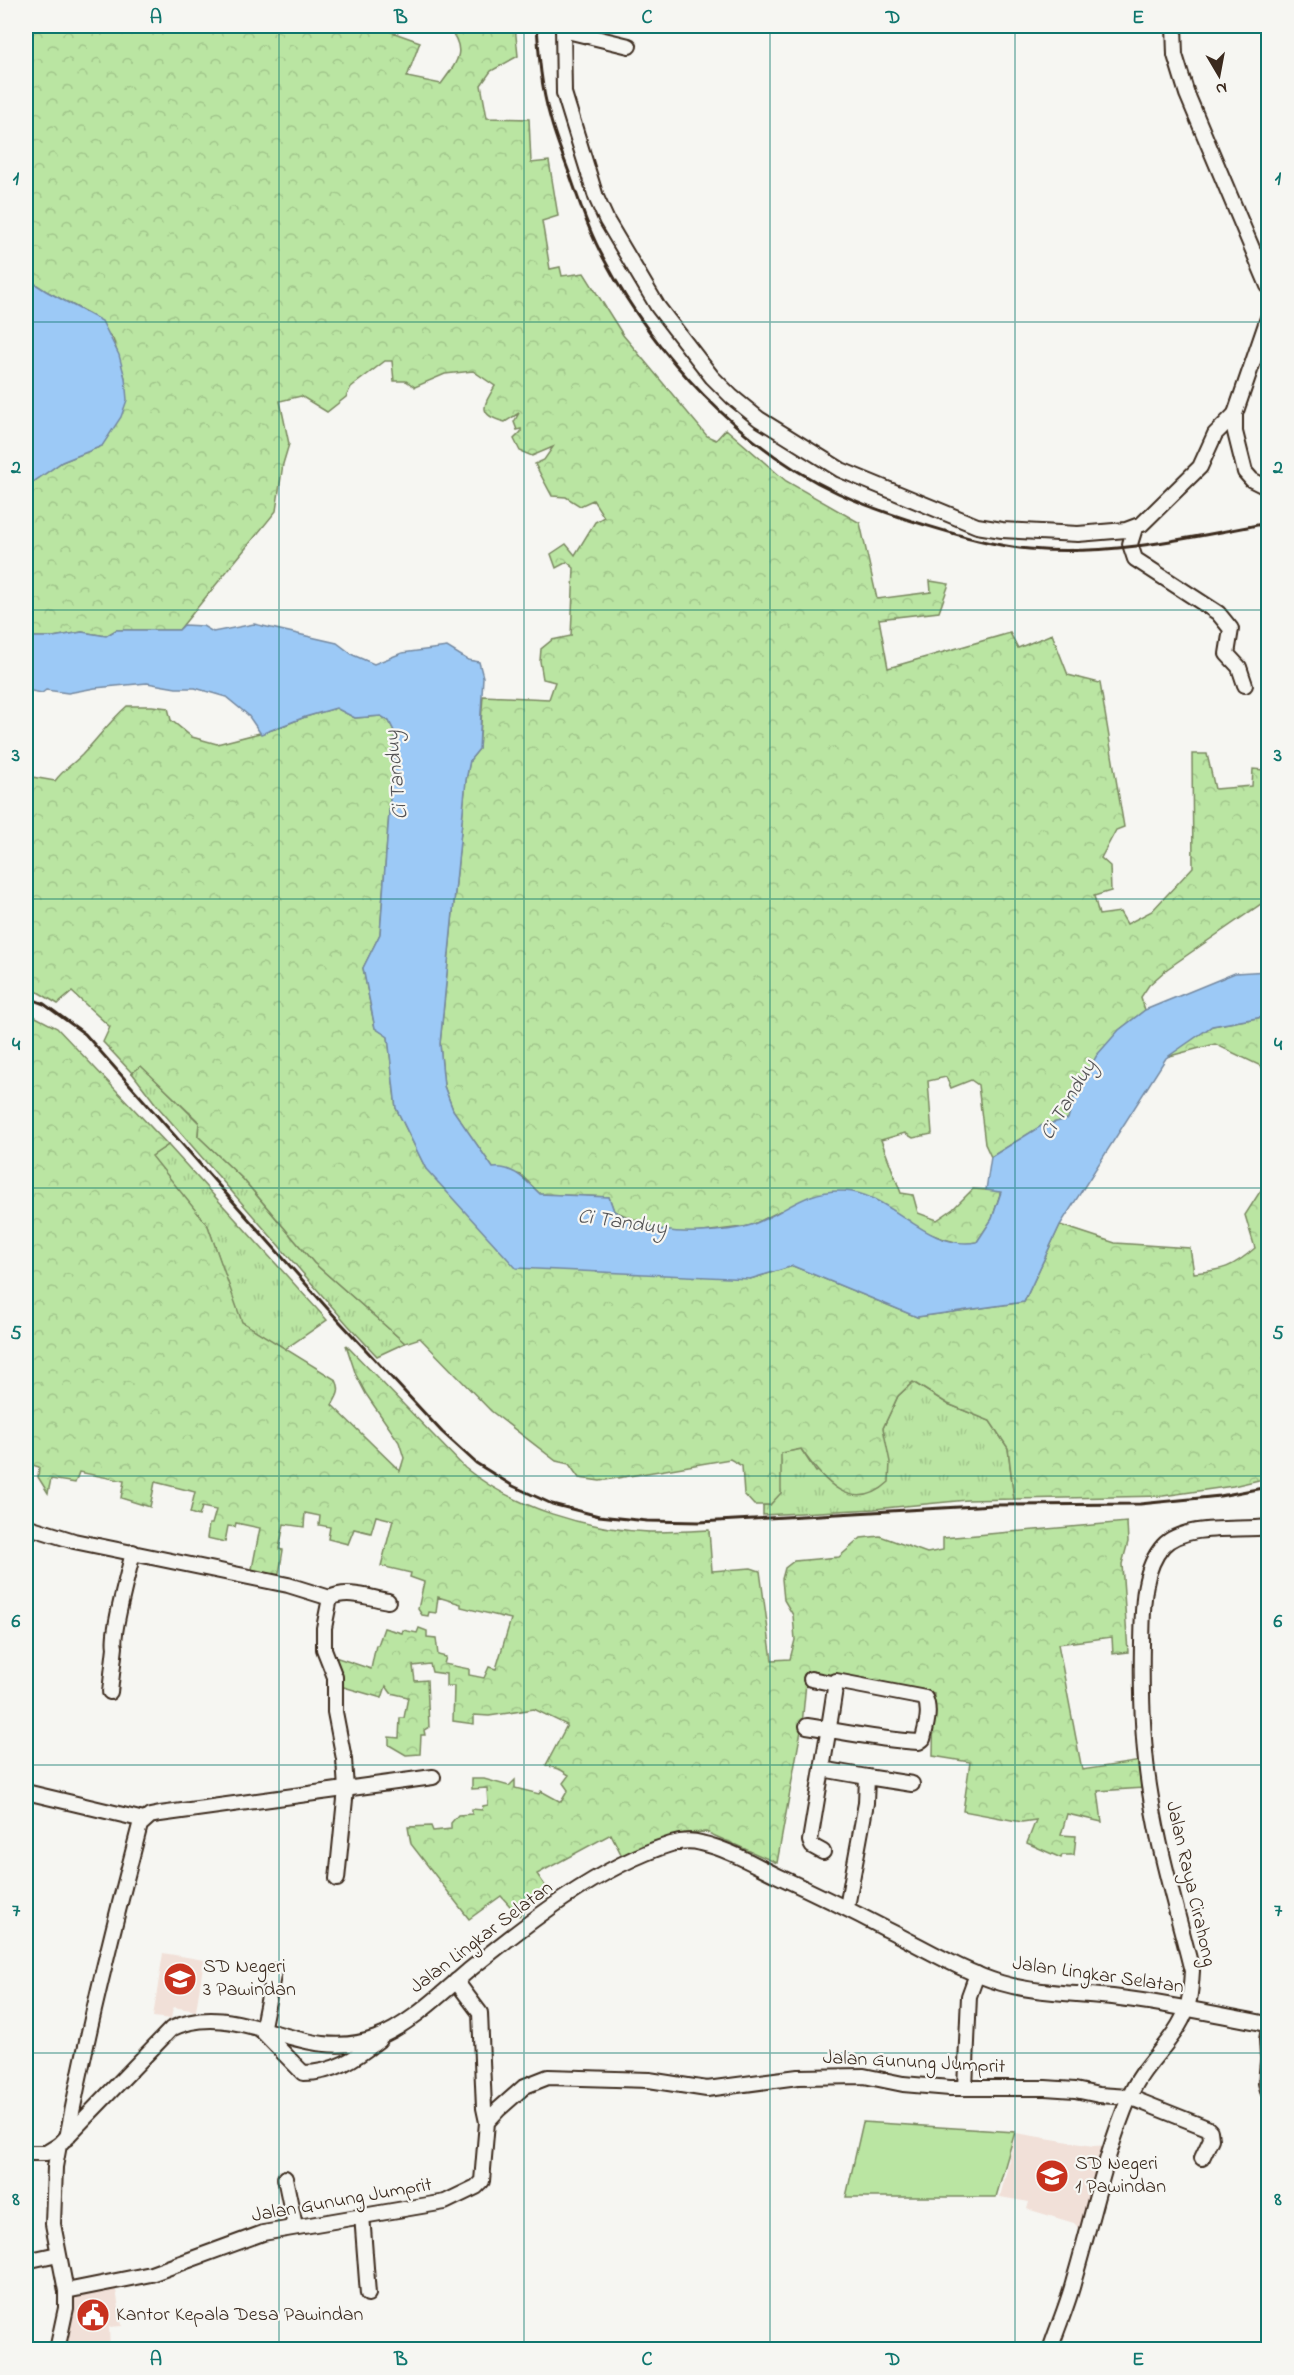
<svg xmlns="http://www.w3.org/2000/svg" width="1294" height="2375" font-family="'Indie Flower',sans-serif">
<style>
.built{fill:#f1e0d8}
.grass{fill:url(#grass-tufts);stroke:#7a8860;stroke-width:1.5}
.forest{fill:url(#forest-crowns);stroke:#7a8860;stroke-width:1.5}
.pitch{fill:#bae5a2;stroke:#7a8860;stroke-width:1.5}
.water{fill:#9cc9f6;stroke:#7589a0;stroke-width:1.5}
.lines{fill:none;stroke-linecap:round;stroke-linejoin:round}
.minor-casing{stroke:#3b2a1e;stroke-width:18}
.minor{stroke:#f6f6f2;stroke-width:14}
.rail{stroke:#3b2a1e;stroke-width:3}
.grid{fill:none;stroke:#0f766e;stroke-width:1.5;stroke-opacity:0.55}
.labels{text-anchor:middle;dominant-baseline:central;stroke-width:4.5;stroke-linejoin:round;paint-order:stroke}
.street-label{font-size:20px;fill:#3b2a1e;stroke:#f6f6f2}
.poi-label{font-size:20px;fill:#3b2a1e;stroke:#f6f6f2;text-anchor:start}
.water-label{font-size:21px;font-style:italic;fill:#535254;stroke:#f6f6f2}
.neatline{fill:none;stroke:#0f766e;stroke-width:2}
.grid-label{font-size:20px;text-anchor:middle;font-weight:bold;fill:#0f766e}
</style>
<defs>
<pattern id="grass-tufts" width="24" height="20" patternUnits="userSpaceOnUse" patternTransform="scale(1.5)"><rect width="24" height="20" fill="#bae5a2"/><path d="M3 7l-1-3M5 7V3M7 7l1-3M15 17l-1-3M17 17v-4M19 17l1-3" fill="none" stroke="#a1c58b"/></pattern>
<pattern id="forest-crowns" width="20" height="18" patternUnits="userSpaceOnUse" patternTransform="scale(1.5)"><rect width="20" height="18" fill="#bae5a2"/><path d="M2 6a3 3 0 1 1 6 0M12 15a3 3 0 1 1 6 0" fill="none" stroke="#a1c58b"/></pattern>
</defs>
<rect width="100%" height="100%" fill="#f6f6f2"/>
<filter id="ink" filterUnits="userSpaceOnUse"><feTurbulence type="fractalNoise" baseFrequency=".0167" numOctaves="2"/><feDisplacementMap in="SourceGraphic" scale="12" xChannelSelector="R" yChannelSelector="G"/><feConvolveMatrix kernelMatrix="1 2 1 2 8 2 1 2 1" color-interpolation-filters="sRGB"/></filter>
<g filter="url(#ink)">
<g class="built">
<path d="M163 1953 204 1960 196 2011 173 2007 171 2019 153 2017Z"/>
<path d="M1016 2133 1093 2146 1109 2145 1083 2232 1074 2223 1027 2209 1029 2202 1000 2197Z"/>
<path d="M115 2284 122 2326 109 2327 110 2349H64L63 2324 70 2296Z"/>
</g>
<g class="grass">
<path d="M141 1065 199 1123 198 1136 243 1179 314 1263 405 1343 377 1356 348 1325 158 1107 132 1073Z"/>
<path d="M168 1145 327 1320 285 1349 241 1322 208 1226 151 1156Z"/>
<path d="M913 1382 948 1404 990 1421 1008 1448 1014 1499 967 1500 874 1509 763 1515V1505H770L781 1453 801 1449 816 1472 885 1444 883 1428 898 1396Z"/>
</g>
<g class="forest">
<path d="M26 26H382L383 29 420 42 407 77 441 84C458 61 468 50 447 26H515L518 56 491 71 481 85 487 118 529 119 531 163 549 161 558 216 542 221 550 269 560 267 562 276 584 273 623 335 707 436 716 440 726 429 786 481 860 523 877 599 931 592 930 581 949 584 939 612 879 619 888 668 1010 633 1018 648 1052 634 1068 675 1100 683 1124 827 1116 830 1101 858 1110 866 1111 891 1094 896 1099 915 1120 912 1127 924 1152 911 1193 867 1192 754H1207L1215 789 1252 786 1253 769 1264 770 1268 749V899L1167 969 1149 985 1141 997 1145 1010 1119 1030 1075 1093 1068 1119 1041 1126 991 1157 985 1144 978 1085 971 1080 951 1088 946 1077 928 1081 932 1134 913 1138 905 1133 881 1140 901 1193 913 1195 918 1213 937 1220 953 1209 973 1189 1001 1191 992 1219 977 1242 963 1244 944 1239 922 1231 876 1201 780 1211 750 1226 687 1234 660 1230 614 1211 609 1197 540 1194 521 1175 493 1168 453 1110 444 1086 440 1044 466 780 470 760 479 749 483 696 549 699 555 682 543 679 540 661 541 649 552 640 571 636 574 568 567 562 556 568 551 554 566 544 575 555 595 522 604 517 593 500 580 506 566 497 552 496 535 464 544 460 553 447 532 456 520 451 514 439 521 432V429L517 430 514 422 519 413 505 422C477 415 483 406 495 386L473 371 445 374 415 387 406 381H394L392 361H385L351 387 346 397 327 412 301 396 280 401 289 444 283 464 276 511 179 630H116L106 636 82 632 53 637H26V487L62 462 102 446 125 378 113 339 90 314 46 291 26 278Z"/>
<path d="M127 706H152L168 708 171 720 192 737 217 744 275 729 305 717 336 708 355 718 381 716 389 721 395 733 380 934 363 968 375 1028 388 1036 396 1108 426 1169 750 1279 793 1266 917 1317 1024 1302 1060 1225 1115 1243 1190 1248 1194 1273C1223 1270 1232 1268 1255 1248L1245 1215 1268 1179V1478L1233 1486 1163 1496 1014 1499 1008 1448 990 1421 948 1404 913 1382 898 1396 883 1428 890 1462 889 1482C853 1516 822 1480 801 1449L781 1453V1493L770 1505H754L744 1494 742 1466 730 1459 600 1481 579 1478 569 1464 556 1461 491 1411 420 1338 405 1343 314 1263 243 1179 198 1136 199 1122 141 1066 132 1073 103 1042 110 1027 72 992 58 1004 26 985V776L55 781C63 770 73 764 82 755 98 738 110 721 127 706Z"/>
<path d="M26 1012 57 1028 168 1145 152 1156 208 1226 242 1322 336 1380C341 1390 338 1395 332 1405L400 1471 404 1458 399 1442 366 1394 356 1375 346 1345 465 1468C515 1508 585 1529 649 1532 669 1532 689 1531 709 1530L712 1571 751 1568 760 1571 772 1660 790 1659 795 1640 793 1615 784 1600 782 1579 785 1568 794 1561 839 1557 861 1538 880 1536 927 1553 943 1550V1538L1127 1522 1128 1542 1122 1564 1128 1652 1113 1654 1112 1637 1058 1644 1082 1770 1141 1761 1144 1788 1098 1791 1102 1822 1067 1814 1061 1835 1076 1836 1074 1855H1062L1061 1858 1027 1843 1036 1820 1022 1822 963 1811 970 1762 933 1756 934 1694 807 1672 802 1725 777 1863 706 1832 685 1833 623 1858 611 1834 537 1874 548 1890 519 1916 501 1896 469 1919 411 1844 408 1827 431 1826 433 1831 451 1829V1823L458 1815 472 1814V1809L482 1810 483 1806 488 1805 487 1788 472 1789V1779H484L509 1786 515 1780V1788L539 1794 541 1791 561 1802 568 1790 563 1783 569 1775 561 1770 546 1765 567 1725 534 1709 489 1716 474 1715V1724L453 1721 454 1686H446V1674L432 1672 430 1664 413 1666 415 1681 427 1680 429 1727 424 1730 425 1735H421L420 1754 406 1755 389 1745V1737L399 1738 400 1718H404L408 1697 391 1693 386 1686 382 1698 340 1686 342 1675 332 1656 371 1669 376 1645H378L384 1628 402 1633 403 1630 417 1633 419 1628 427 1631V1637L436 1638 438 1655 446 1657 444 1664 469 1669V1675L484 1678 489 1667 496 1669 511 1619 461 1607V1604L438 1597 436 1613 429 1612 428 1616 422 1615 418 1609 424 1582 410 1577 411 1573 381 1566 393 1520 376 1516 371 1533 354 1529 348 1544 328 1539 330 1527 319 1525 320 1516 305 1513 304 1527 284 1524 279 1549 283 1550 278 1580 251 1574 260 1528 236 1523 235 1527 228 1526 225 1542 207 1538 209 1524H212L216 1510 202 1507 199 1516 190 1513 195 1492 155 1482 150 1507 121 1498 124 1481 79 1472 75 1483 51 1479 48 1493 38 1477 39 1467 26 1463Z"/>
<path d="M1268 1016V1076L1261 1066 1215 1044 1166 1057 1212 1026Z"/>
</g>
<path class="pitch" d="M863 2122 1015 2132 996 2197H846Z"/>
<g class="water">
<path d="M26 278 46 291 102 321 119 355 125 378 127 400 121 417 102 446 62 462 26 487Z"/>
<path d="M254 624 337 643 353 655 374 664 402 653 447 647 468 660 479 662 483 677 479 749 470 760 466 780 440 1044 444 1086 453 1110 493 1168C514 1166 525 1180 540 1194L609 1197 614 1211C647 1231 677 1235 715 1231 726 1230 740 1229 751 1225 785 1213 805 1189 844 1191 893 1193 923 1251 977 1242L992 1219 1001 1192 986 1190 991 1157 1041 1126 1068 1119 1075 1093 1097 1055 1119 1030 1145 1010 1235 973 1268 971V1016L1212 1026 1166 1058 1060 1225 1024 1302 917 1317 793 1266 750 1279 516 1268 426 1169 396 1108 388 1037 375 1028 363 968 380 934 395 733 389 721 381 716 355 718 336 708 305 717 261 734 248 715 226 697 195 688H176L147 683 95 688 68 693 46 690 42 693 26 690V637H53L82 632 106 636 116 630H179L184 625 203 626 213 632Z"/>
</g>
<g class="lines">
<g class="minor-casing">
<g id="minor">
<path d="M563 26 564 93 596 197 607 221 658 307 712 377 732 397 759 419 841 470 977 526 1002 530 1078 534 1126 530 1142 524 1200 467 1215 434 1235 414"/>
<path d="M1174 26 1175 55 1187 94 1268 286"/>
<path d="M563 30 629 46"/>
<path d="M1268 318 1235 414V432L1245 472 1252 480 1268 488"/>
<path d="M1135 528 1130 544 1135 559 1218 613 1231 629 1227 654 1239 667 1245 685"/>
<path d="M26 1526 74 1541 288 1585 330 1598 324 1628V1649L335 1677V1712L344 1759 346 1789 337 1879"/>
<path d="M330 1598C347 1589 370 1598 388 1601"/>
<path d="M811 1679 836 1684"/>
<path d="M110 1692 115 1647C111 1634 129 1571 133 1552"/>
<path d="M807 1726C844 1732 882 1740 919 1742L923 1739C926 1726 931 1711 925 1698L836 1681C832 1710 827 1739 822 1769L867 1777 866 1803 847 1907"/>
<path d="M822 1769 810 1841 812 1846 823 1852"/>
<path d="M867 1777 912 1784"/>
<path d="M26 1792 144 1820"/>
<path d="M274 1971 262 2031 303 2073C334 2073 355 2059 379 2040"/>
<path d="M456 1981 480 2013 484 2108 487 2122"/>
<path d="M1268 2034 1267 2040 1268 2057"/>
<path d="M1268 2061 1266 2083 1268 2090"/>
<path d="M965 2088 969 1996 977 1974"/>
<path d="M67 2138C87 2032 113 1929 140 1825L150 1816 160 1814 433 1777"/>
<path d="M26 2153H46L59 2145 171 2029C238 1996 302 2066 376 2038 408 2026 441 1994 468 1971 526 1924 599 1866 671 1844 681 1841 691 1840 701 1843 728 1849 753 1864 778 1876 815 1893 850 1910 886 1929 923 1947 961 1971 1001 1983 1038 1994 1081 1993 1120 1998 1170 2004 1219 2015 1268 2024"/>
<path d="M285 2178 295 2226"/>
<path d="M362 2215 368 2294"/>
<path d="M26 2261 58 2254"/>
<path d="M66 2291 151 2274 263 2233 445 2202 476 2187 482 2181 487 2122 499 2109 525 2086 548 2077 649 2080 707 2089 798 2077 864 2076 903 2084 950 2088H1045L1075 2090 1099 2095 1129 2097 1207 2128 1210 2131 1211 2139 1202 2158"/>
<path d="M57 2350 66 2308V2291L53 2224 55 2167 59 2145"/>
<path d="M1050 2350C1058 2326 1068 2304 1074 2280 1092 2219 1105 2154 1130 2096 1143 2063 1176 2041 1187 2008 1191 1996 1191 1983 1192 1971 1178 1914 1160 1856 1151 1798 1142 1747 1141 1694 1142 1643 1143 1612 1141 1571 1163 1546 1184 1523 1239 1531 1268 1527"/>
</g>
</g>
<use href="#minor" class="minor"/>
<g class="rail">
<path d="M537 26C539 56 541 87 550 117 555 137 563 156 570 175 580 204 590 234 605 261 655 355 740 447 838 493 866 506 895 516 925 525 958 535 994 546 1029 549 1111 556 1189 538 1268 523"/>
<path d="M26 997 44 1004 85 1034 328 1309 442 1432 476 1463 513 1486 552 1504 599 1516 647 1521 700 1522 994 1505 1140 1504 1220 1496 1268 1487"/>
</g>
</g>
</g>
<path class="grid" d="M279 26V2350M524 26V2350M770 26V2350M1015 26V2350M26 322H1268M26 610H1268M26 899H1268M26 1188H1268M26 1476H1268M26 1765H1268M26 2053H1268"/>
<defs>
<g id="school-disc" transform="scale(1.725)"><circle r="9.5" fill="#c8321e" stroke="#f6f6f2"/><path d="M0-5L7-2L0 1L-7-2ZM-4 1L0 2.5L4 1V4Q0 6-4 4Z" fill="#fff"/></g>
<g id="civic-disc" transform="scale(1.725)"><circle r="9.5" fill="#c8321e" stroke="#f6f6f2"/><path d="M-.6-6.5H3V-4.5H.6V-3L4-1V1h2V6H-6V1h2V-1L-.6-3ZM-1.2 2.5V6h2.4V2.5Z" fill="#fff"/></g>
</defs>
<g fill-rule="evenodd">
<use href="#school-disc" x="180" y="1979"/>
<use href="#school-disc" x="1052" y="2176"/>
<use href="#civic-disc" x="93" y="2315"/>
</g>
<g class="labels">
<g class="street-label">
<text transform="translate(1190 1884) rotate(77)">Jalan Raya Cirahong</text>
<text transform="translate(482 1938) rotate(-37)">Jalan Lingkar Selatan</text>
<text transform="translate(1098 1976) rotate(8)">Jalan Lingkar Selatan</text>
<text transform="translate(914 2063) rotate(3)">Jalan Gunung Jumprit</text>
<text transform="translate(342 2201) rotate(-10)">Jalan Gunung Jumprit</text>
</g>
<g class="poi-label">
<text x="203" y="1967">SD Negeri<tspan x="203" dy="23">3 Pawindan</tspan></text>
<text x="1075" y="2164">SD Negeri<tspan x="1075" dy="23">1 Pawindan</tspan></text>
<text x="116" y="2315">Kantor Kepala Desa Pawindan</text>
</g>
<g class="water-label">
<text transform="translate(397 775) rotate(-96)">Ci Tanduy</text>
<text transform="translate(1069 1100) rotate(-59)">Ci Tanduy</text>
<text transform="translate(622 1223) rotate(8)">Ci Tanduy</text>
</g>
</g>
<rect width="1294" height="2375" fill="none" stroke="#f6f6f2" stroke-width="66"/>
<g transform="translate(1219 75) rotate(170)" stroke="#f6f6f2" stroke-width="4.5" paint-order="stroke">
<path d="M0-4.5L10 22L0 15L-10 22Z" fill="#3b2a1e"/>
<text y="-9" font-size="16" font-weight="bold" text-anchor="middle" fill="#3b2a1e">N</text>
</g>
<rect x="33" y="33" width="1228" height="2309" class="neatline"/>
<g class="grid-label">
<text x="156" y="23">A</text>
<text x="401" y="23">B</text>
<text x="647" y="23">C</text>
<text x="893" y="23">D</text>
<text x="1138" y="23">E</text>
<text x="16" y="184">1</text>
<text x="1278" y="184">1</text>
<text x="16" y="473">2</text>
<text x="1278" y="473">2</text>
<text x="16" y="761">3</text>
<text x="1278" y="761">3</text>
<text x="16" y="1050">4</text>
<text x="1278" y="1050">4</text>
<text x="16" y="1339">5</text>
<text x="1278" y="1339">5</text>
<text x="16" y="1627">6</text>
<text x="1278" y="1627">6</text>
<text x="16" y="1916">7</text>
<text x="1278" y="1916">7</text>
<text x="16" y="2205">8</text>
<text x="1278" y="2205">8</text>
<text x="156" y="2365">A</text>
<text x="401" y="2365">B</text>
<text x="647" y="2365">C</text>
<text x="893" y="2365">D</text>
<text x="1138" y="2365">E</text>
</g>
</svg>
